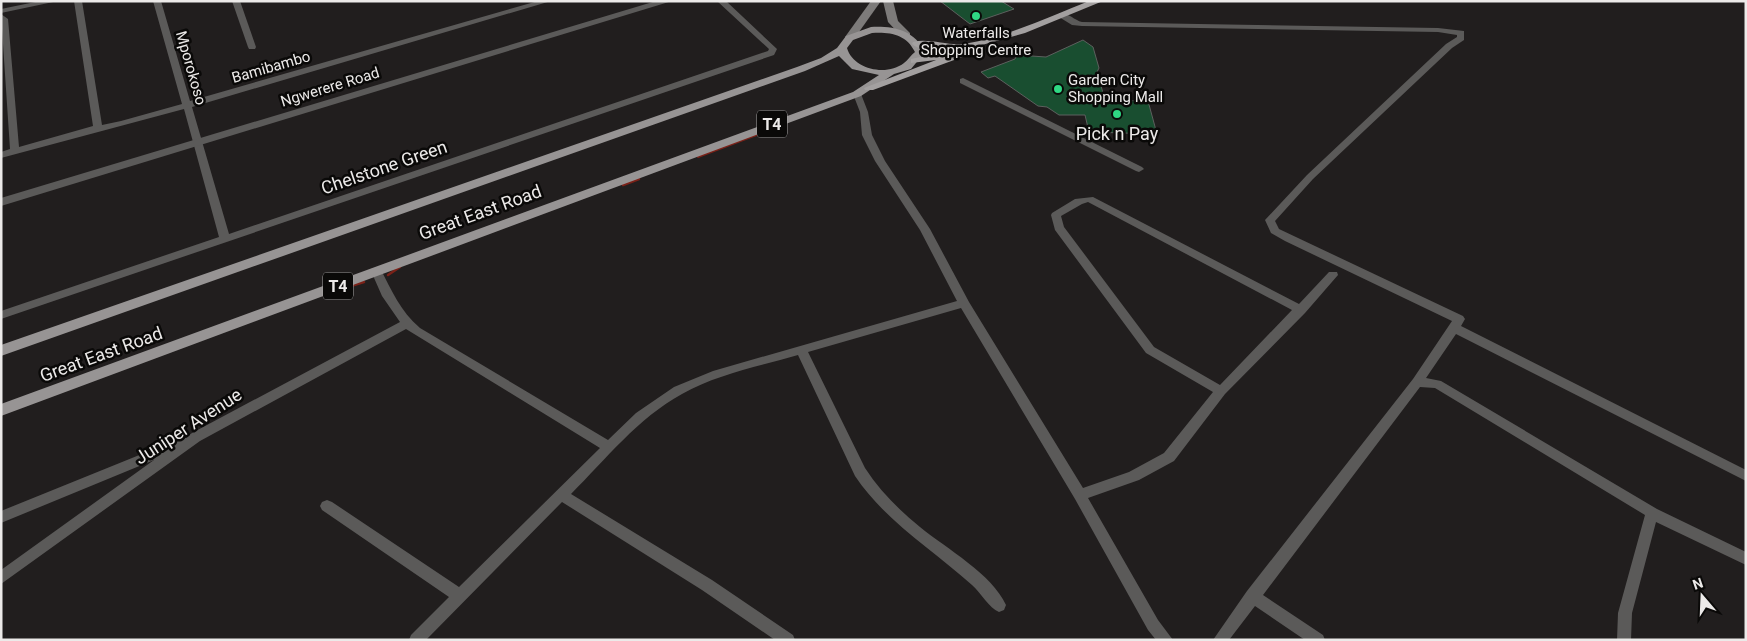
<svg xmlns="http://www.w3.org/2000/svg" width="1747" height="641" font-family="Roboto,sans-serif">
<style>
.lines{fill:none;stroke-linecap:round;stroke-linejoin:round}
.stream-far1{stroke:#7b2118;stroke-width:2}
.stream{stroke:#7b2118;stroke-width:2.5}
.building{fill:#194e30;stroke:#5d605e}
.minor{fill:#5b5a59;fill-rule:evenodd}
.tertiary{fill:#5b5a59;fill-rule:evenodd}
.secondary{fill:#7d7b7a;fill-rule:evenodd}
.primary{fill:#979494;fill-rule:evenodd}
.trunk{fill:#a3a0a0;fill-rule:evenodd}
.poi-dot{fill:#2fd883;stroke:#0a0908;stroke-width:2}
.labels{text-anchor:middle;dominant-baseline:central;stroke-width:5;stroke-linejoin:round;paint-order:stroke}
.far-poi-label{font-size:15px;fill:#eceae9;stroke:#0a0908}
.far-street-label{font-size:15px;fill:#eceae9;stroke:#0a0908}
.shield{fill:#0a0908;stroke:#a8a6a6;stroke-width:1}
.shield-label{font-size:16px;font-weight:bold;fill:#eceae9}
.poi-label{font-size:18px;fill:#eceae9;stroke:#0a0908}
.street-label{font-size:18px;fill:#eceae9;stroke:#0a0908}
</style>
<rect width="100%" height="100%" fill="#211e1e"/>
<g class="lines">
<path class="stream-far1" d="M698 157 775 128"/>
<g class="stream">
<path d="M623 185 639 179"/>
<path d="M388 275 400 267"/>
<path d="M341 289 364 282"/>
</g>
</g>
<g class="building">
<path d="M940 1H1001L1014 9 970 24Z"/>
<path d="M1083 40 1093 47 1099 68 1097 72 1105 100 1148 101 1157 134 1089 132 1085 115H1059L1047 107 1038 106 995 76 988 78 981 72 1015 59 1017 55 1046 57Z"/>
</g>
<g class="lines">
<g class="minor">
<path d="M40 1H58L1 13V9Z"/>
<path d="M74 1H82L102 125 121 121 182 104 153 1H161L190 101 538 1H551L192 107 229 234 768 51 769 49 717 1H726L777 49 774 55 1 319V311L219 237 184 109 1 158V152L10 149 1 14 8 19 19 147 93 126Z"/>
<path d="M232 1H240L256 47 255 49H249L248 47Z"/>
<path d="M1059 13C1068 12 1074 20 1082 22L1438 28 1464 31V40L1452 48 1313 179 1275 221 1279 229 1463 316 1465 319 1461 326 1746 470V481L1456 334 1426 378 1441 381 1657 509 1746 552V565L1656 522 1632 613 1631 640H1617L1618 613 1645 515 1435 388 1420 387 1263 595 1323 635 1325 640H1305L1255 606 1229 640H1213L1247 591 1413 379 1452 321 1285 241 1271 233 1265 220 1307 175 1446 44 1457 37V35L1438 32 1082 26 1072 25 1059 17Z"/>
<path d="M963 78 1142 167 1144 169 1139 172 1136 171 960 83V79Z"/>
<path d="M857 91 861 94 868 112 872 135 885 161 930 229 969 302 1083 488 1129 472 1164 453 1213 392 1146 353 1055 230 1051 215 1052 213 1075 199 1093 197 1299 304 1329 272H1337L1338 275 1305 313 1225 394 1174 461 1139 480 1088 498 1158 620 1173 640H1156L1148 630 1075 499 961 308 808 352 865 468C880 491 899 510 920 527 947 549 992 574 1006 605L1004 610 999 612C989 608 981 593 972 585 932 549 886 522 855 476L798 355C760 366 717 374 682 394 638 418 606 459 571 494L712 580 793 635 795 640H775L702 590 562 502 426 640H409L411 635 449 597 322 510 320 506 322 502 327 500 332 502 459 587 600 448 406 329 200 441 1 584V570L154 460 1 523V511L174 441H181L192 433 400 322 382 296 371 271 372 268H380C392 291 400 311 420 328L608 440 636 413 674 387 713 371 957 301 920 230 875 161 862 135 860 112 853 94ZM1088 202 1292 310 1220 385 1154 347 1064 227 1061 216 1082 204Z"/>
</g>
<path class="tertiary" d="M656 1H672L1 206V198Z"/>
<g class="secondary">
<path d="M871 1H881L854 39H846L845 37Z"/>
<path d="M883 1H893L898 21 910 33V37H902L888 22Z"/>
</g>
<path class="primary" d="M871 27C894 26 914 30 925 52L911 69 894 74 861 96 1 416V404L853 92 879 75 852 69 839 56 805 71 1 356V345L797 67 821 58 837 48 846 36ZM872 33C890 32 906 34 915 52 911 55 908 60 904 63 886 77 853 69 847 48L853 40Z"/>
<path class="trunk" d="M1089 1H1103L1025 33 971 48 974 51 973 53 873 90H865L864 88 936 60 911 63V59L939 53 943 54V57L962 50C948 51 923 53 912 44L913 42C929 38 947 46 964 44 1004 38 1051 16 1089 1Z"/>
</g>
<g class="poi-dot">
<circle cx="976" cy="16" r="5"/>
<circle cx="1058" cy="89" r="5"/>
<circle cx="1117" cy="114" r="5"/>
</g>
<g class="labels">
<g class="far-poi-label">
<text x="976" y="33">Waterfalls<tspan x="976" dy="17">Shopping Centre</tspan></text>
<text x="1068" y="80" text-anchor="start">Garden City<tspan x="1068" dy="17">Shopping Mall</tspan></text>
</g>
<g class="far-street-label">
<text transform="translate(271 67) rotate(-16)">Bamibambo</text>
<text transform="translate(191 68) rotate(74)">Mporokoso</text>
<text transform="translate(330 87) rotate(-17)">Ngwerere Road</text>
</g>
<g class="shield">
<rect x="757" y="110.5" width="30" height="27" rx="4"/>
<rect x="323" y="272.5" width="30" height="27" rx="4"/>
</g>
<g class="shield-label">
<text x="772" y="124">T4</text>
<text x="338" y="286">T4</text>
</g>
<g class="poi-label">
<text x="1117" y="133">Pick n Pay</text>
</g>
<g class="street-label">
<text transform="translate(384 167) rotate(-19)">Chelstone Green</text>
<text transform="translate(480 212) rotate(-20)">Great East Road</text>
<text transform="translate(101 354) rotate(-20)">Great East Road</text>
<text transform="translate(188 426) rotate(-33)">Juniper Avenue</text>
</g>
</g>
<rect width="1747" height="641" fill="none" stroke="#eceae9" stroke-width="5"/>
<g transform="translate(1702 596) rotate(341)" stroke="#0a0908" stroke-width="4" paint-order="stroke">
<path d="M0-4L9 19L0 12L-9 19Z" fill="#eceae9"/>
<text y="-8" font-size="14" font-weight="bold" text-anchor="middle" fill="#eceae9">N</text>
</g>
</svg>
